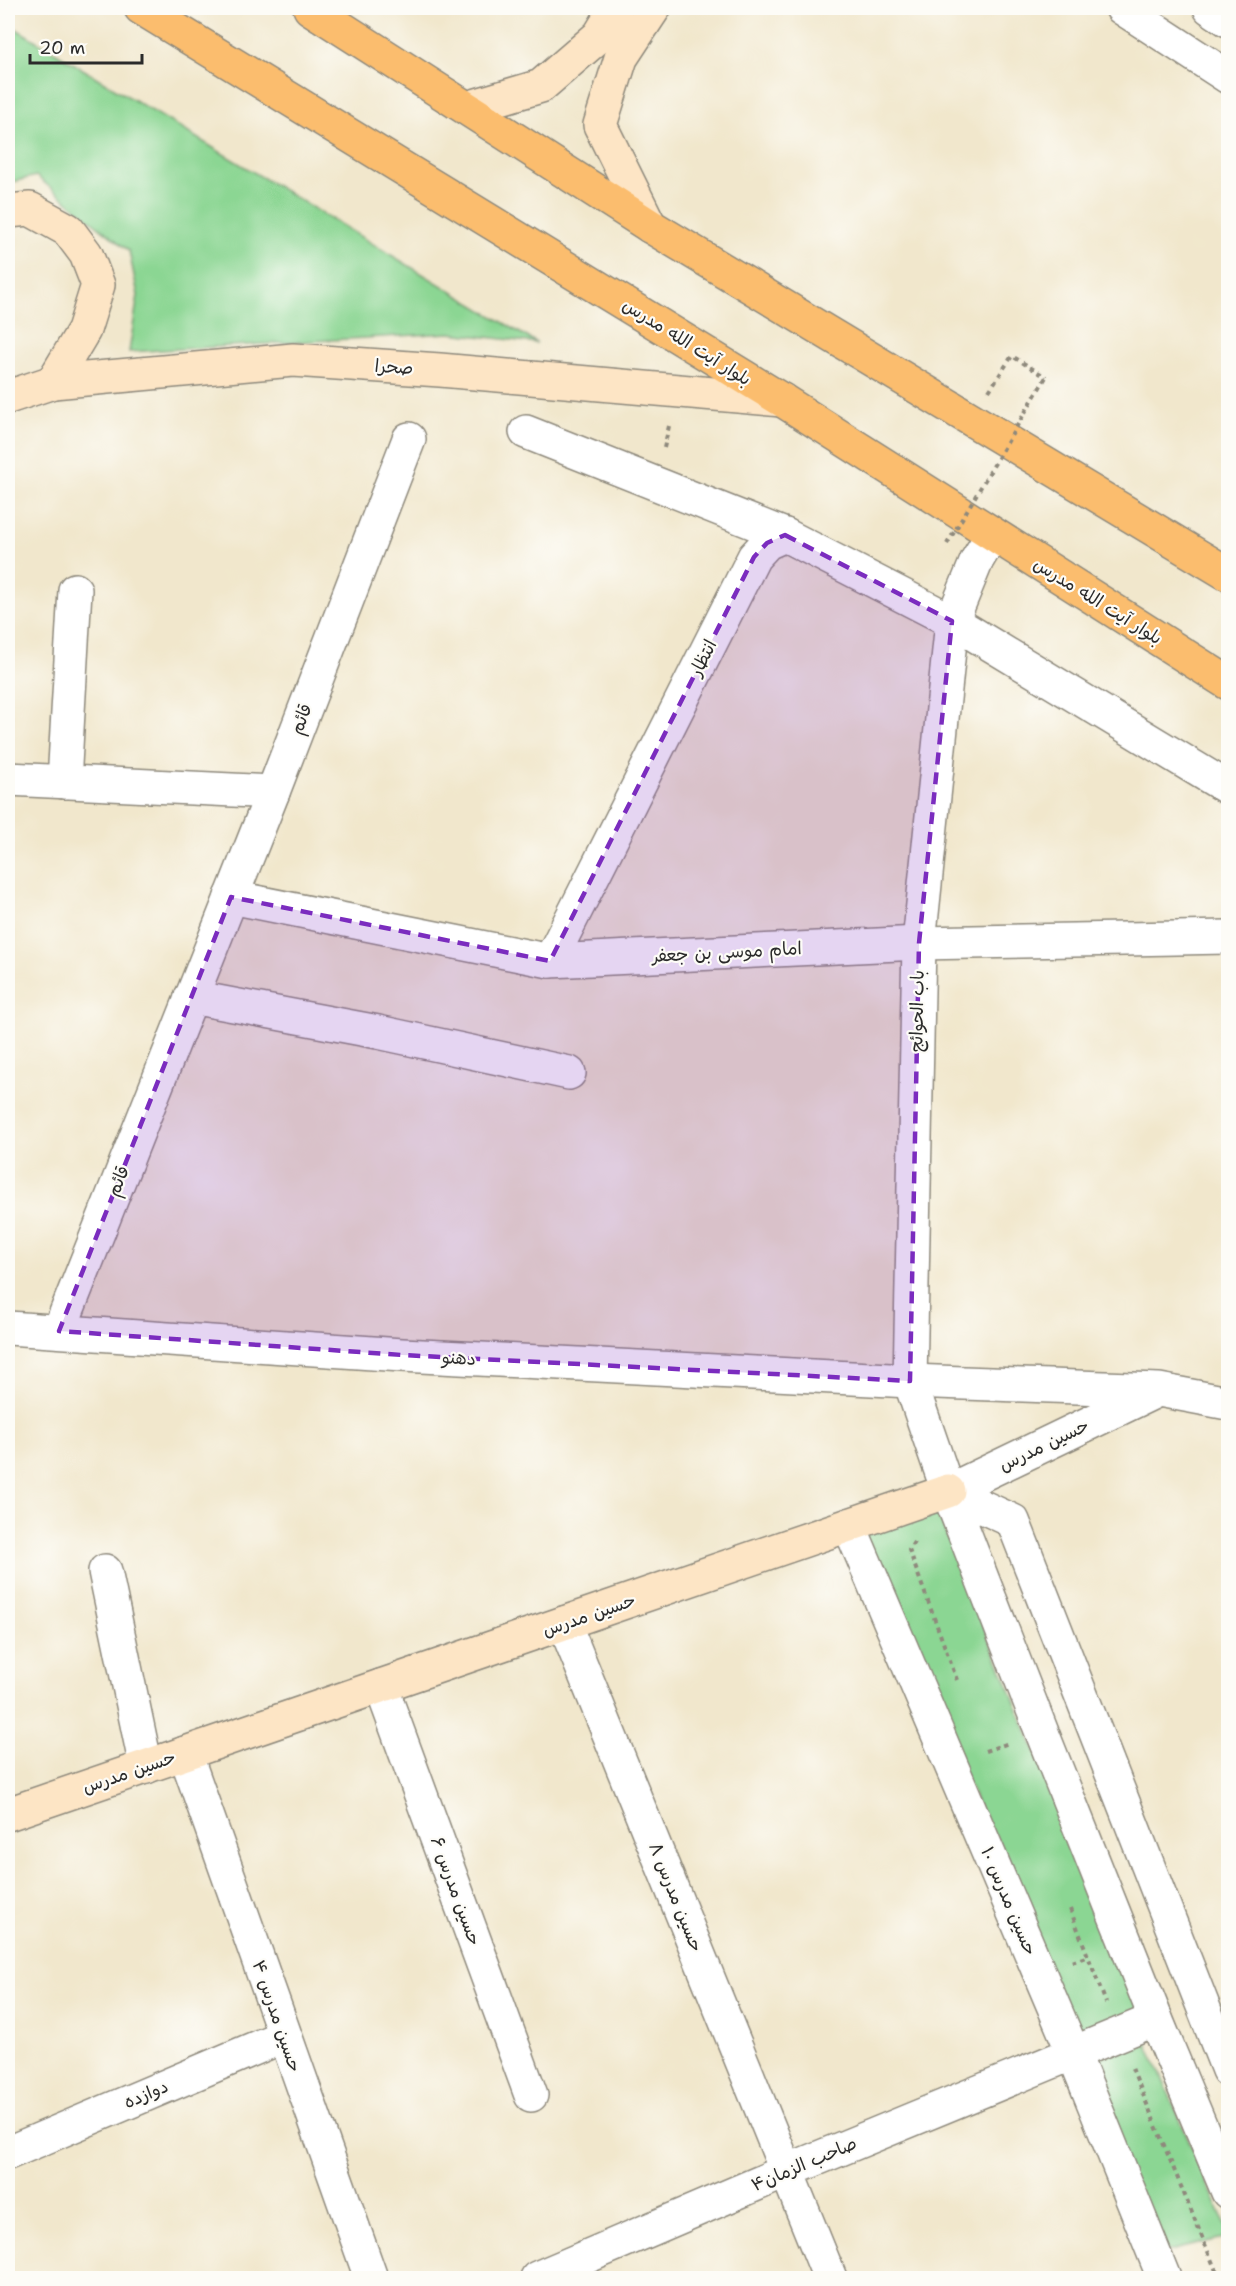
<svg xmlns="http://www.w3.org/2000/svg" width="1236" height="2286" font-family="'Shantell Sans','Playpen Sans Arabic',sans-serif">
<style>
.green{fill:#8bd693;stroke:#5b805f;stroke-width:1.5}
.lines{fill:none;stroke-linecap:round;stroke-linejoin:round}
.street-casing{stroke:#8e897c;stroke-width:36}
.secondary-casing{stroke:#8e897c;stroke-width:36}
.primary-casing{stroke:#8e897c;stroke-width:36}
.path{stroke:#8e897c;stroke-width:4;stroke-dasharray:4.5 4.5;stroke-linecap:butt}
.street{stroke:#fff;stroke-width:33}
.secondary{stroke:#fde5c5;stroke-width:33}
.primary{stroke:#fbbd6e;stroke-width:33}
.path-bridge{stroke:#8e897c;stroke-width:4;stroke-dasharray:4.5 4.5;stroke-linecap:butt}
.marked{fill:#7b2cbf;fill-opacity:0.2;stroke:#7b2cbf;stroke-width:4.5;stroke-dasharray:12 8;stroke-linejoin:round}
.labels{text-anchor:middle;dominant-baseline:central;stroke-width:4.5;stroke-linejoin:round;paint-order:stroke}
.street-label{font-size:18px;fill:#2b2b2b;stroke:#fdfcf7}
</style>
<rect width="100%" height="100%" fill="#fdfcf7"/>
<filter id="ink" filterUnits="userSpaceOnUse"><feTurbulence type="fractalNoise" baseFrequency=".0167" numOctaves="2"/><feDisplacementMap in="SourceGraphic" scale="12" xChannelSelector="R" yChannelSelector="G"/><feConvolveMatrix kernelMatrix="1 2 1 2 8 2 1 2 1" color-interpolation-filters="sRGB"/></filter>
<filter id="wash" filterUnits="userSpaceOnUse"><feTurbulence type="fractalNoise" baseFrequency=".008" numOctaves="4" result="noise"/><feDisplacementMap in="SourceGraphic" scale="24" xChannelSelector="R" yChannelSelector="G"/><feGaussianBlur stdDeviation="1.35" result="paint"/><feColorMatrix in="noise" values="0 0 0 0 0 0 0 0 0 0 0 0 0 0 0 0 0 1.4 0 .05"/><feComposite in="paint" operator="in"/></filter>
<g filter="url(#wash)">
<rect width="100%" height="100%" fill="#f1e7cc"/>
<g class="green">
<path d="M8 24 537 343 450 333 129 352 138 295 129 251 36 176 8 183Z"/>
<path d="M934 1505 1143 2013 1076 2040 862 1531Z"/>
<path d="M1144 2036 1228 2231V2237L1161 2253 1087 2062Z"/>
</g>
</g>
<g filter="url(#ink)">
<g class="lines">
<g class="street-casing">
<g id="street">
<path d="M1122 8 1228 77"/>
<path d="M1210 8 1228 20"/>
<path d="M526 432 785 535"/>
<path d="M992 535 977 560 952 621 919 943 910 1381 948 1491 1041 1730 1156 2019 1228 2192"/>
<path d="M8 779 273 792"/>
<path d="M64 782 75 590"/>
<path d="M231 897 550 961 919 943 1228 937"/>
<path d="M550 961 754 557 767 543 785 535 952 621 1228 788"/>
<path d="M191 997 378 1032 569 1073"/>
<path d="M8 1328 402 1355 910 1381 1159 1390 1228 1403"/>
<path d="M59 1331 273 792 409 439"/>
<path d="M948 1491 1013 1521 1228 2070"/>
<path d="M948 1491 1154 1392"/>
<path d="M849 1525 1073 2052 1164 2278"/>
<path d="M105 1571 146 1767"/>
<path d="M564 1623 830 2278"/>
<path d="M381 1686 531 2095"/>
<path d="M185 1753 371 2278"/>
<path d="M8 2153 284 2036"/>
<path d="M537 2278 787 2171 1156 2019"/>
</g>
</g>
<g class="secondary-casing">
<g id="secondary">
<path d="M467 108 541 86 599 36 616 8"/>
<path d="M8 211 30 209 68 230 86 254 98 285 84 330 53 382"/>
<path d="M650 226 600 125 621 58 654 8"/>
<path d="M8 397 53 382 293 360 440 370 782 400"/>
<path d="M8 1814 948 1491"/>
</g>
</g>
<g class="primary-casing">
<g id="primary">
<path d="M141 8 782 400 1228 683"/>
<path d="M310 8 650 226 1228 574"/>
</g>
</g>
<g class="path">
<path d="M989 391 1012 356 1046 377"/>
<path d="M664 448 669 426"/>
<path d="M914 1542 909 1550 957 1680"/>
<path d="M985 1751 1009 1743"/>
<path d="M1070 1909 1106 2003"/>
<path d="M1072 1962 1088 1956"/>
<path d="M1132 2068 1219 2278"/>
</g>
<use href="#street" class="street"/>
<use href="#secondary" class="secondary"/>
<use href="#primary" class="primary"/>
<path class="path-bridge" d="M947 544 1046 377"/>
</g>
</g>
<path class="marked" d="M785 535 952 621 919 943 910 1381 402 1355 59 1331 231 897 550 961 754 557 767 543Z"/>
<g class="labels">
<g class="street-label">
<text transform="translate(687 342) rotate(32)">بلوار آیت الله مدرس</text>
<text transform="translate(394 367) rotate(4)">صحرا</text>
<text transform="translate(1098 601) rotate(32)">بلوار آیت الله مدرس</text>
<text transform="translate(703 658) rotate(-63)">انتظار</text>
<text transform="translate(301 719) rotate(-69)">قائم</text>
<text transform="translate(727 952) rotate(-3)">امام موسی بن جعفر</text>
<text transform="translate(917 1011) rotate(-89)">باب الحوائج</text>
<text transform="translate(118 1181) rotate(-68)">قائم</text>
<text transform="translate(459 1358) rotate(3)">دهنو</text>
<text transform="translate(1044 1445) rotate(-26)">حسین مدرس</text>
<text transform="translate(589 1615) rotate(-19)">حسین مدرس</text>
<text transform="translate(129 1772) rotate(-19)">حسین مدرس</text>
<text transform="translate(456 1891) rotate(70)">حسین مدرس ۶</text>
<text transform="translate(676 1897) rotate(68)">حسین مدرس ۸</text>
<text transform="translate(1009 1901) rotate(67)">حسین مدرس ۱۰</text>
<text transform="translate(277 2016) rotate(71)">حسین مدرس ۴</text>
<text transform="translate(146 2094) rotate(-23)">دوازده</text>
<text transform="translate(804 2164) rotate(-23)">صاحب الزمان۴</text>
</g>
</g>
<rect width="1236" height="2286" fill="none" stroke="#fdfcf7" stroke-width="30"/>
<path d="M30 54v9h112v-9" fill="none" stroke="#2b2b2b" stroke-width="3"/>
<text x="39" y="54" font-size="18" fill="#2b2b2b" stroke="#fdfcf7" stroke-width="4.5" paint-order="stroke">20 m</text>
</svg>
